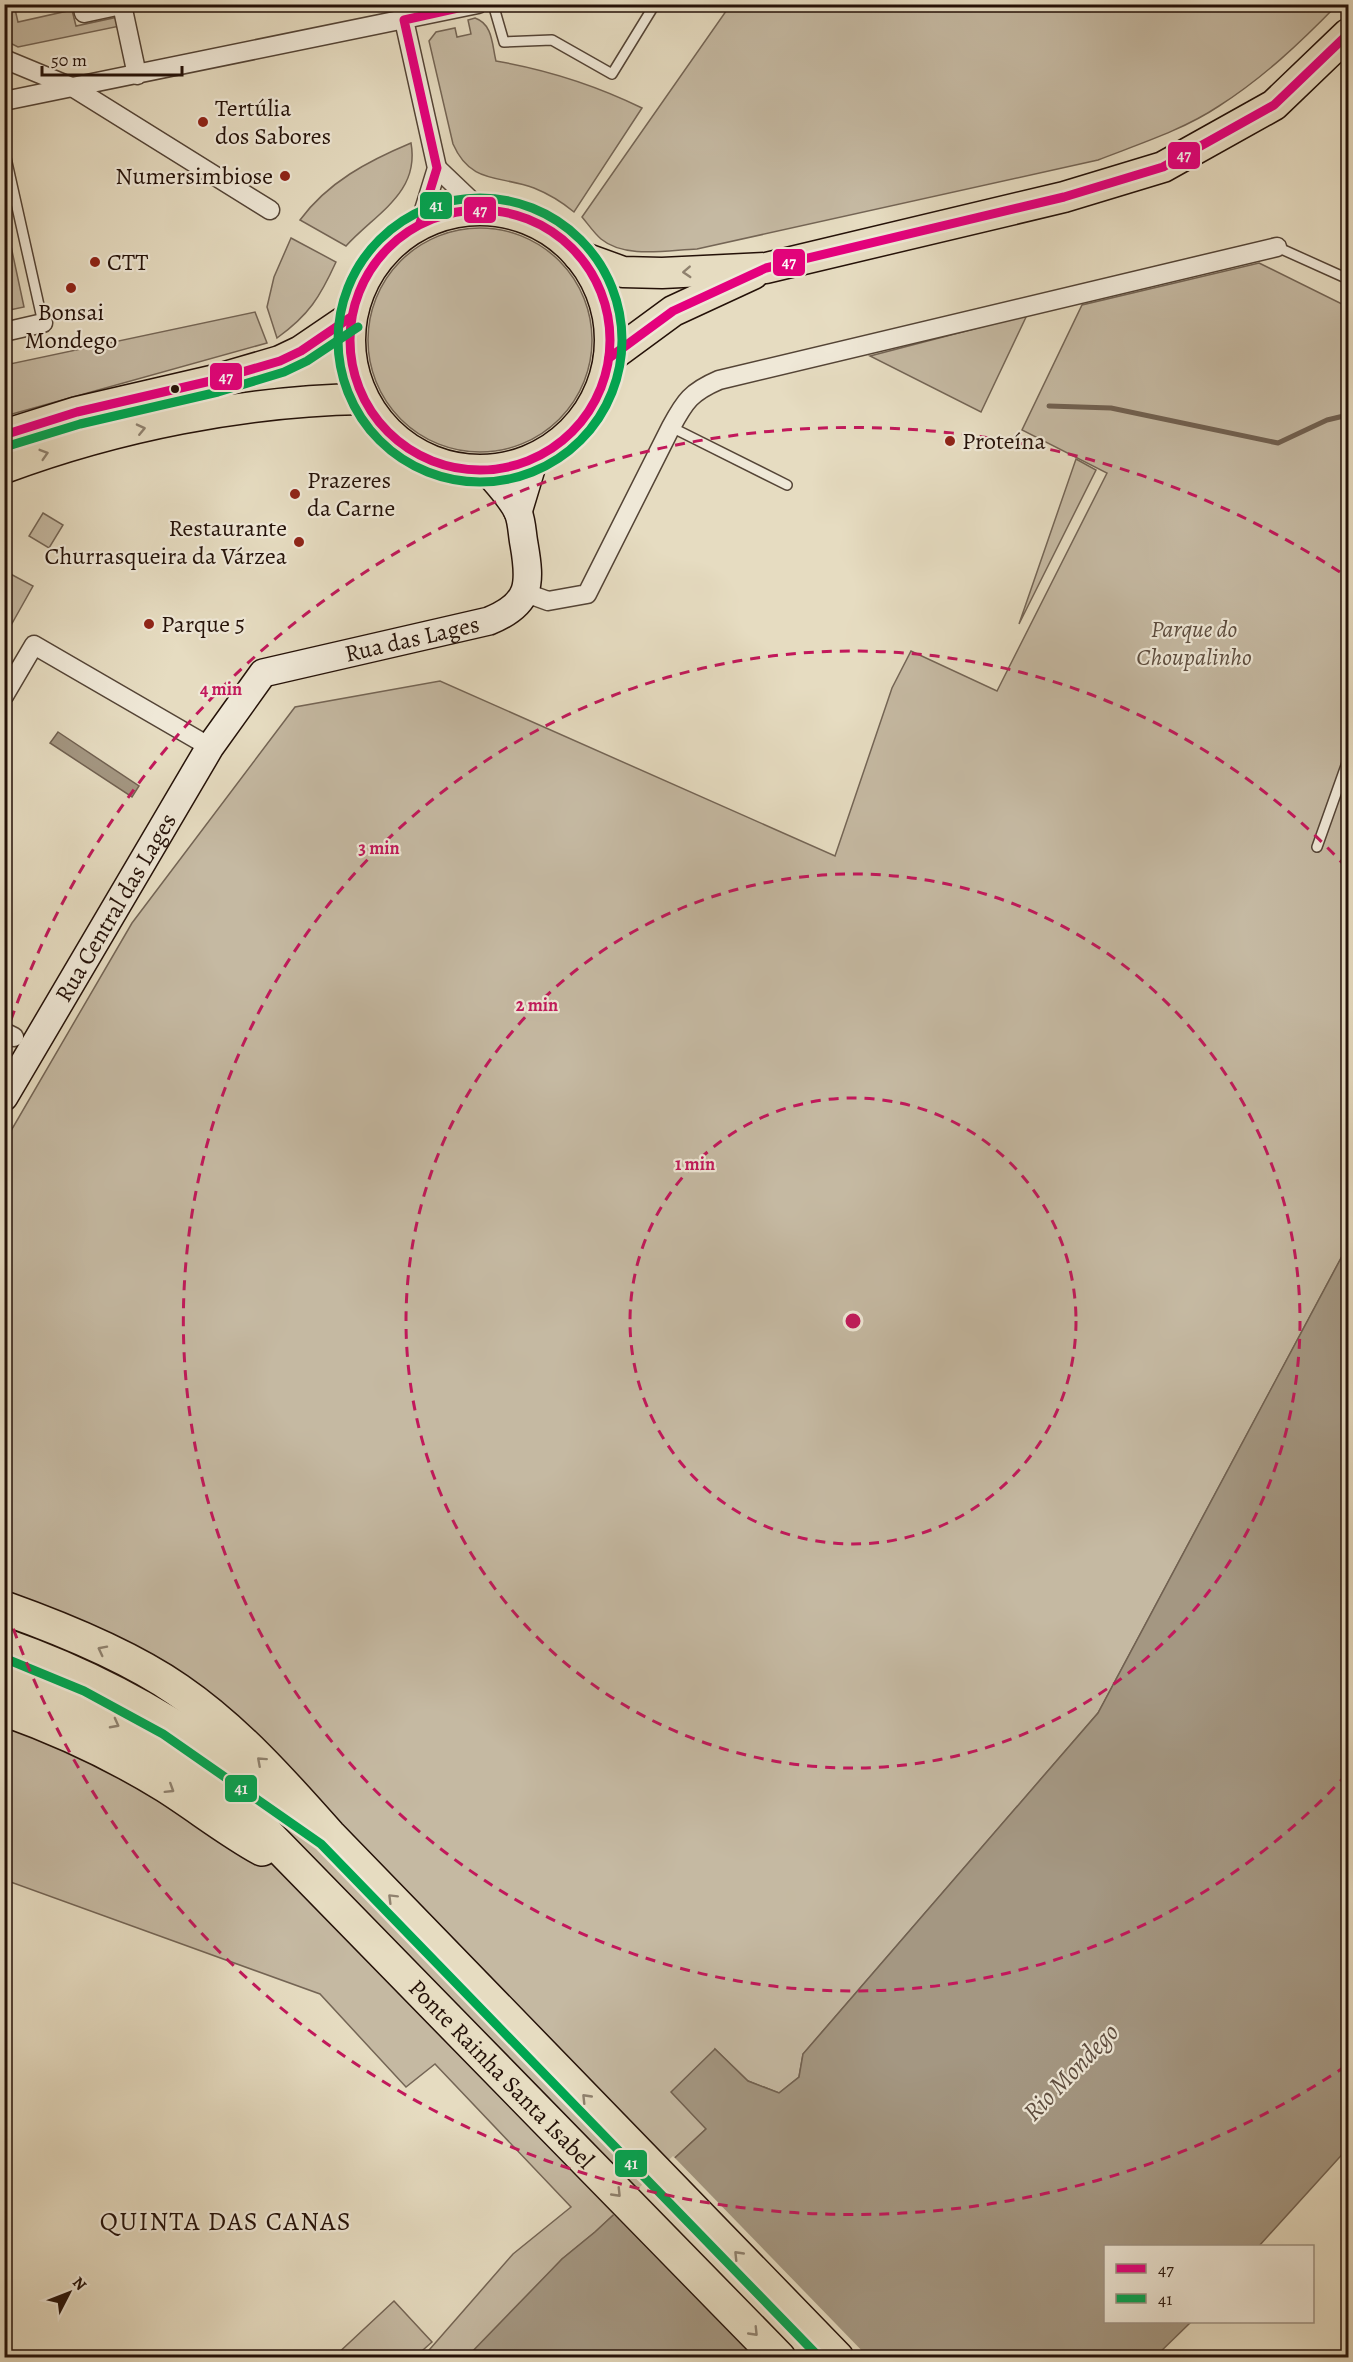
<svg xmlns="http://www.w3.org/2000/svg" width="1353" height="2362" font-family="Alegreya,serif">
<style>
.green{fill:#c5b9a2;stroke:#746555;stroke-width:1.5}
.water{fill:#a49782;stroke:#716151;stroke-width:1.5}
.pier{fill:#e6dcc1}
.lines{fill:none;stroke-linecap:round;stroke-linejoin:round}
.stream{stroke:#716151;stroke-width:5}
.lane-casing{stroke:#544436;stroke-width:12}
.street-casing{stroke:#544436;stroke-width:21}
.secondary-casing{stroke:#241108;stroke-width:30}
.primary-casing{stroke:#241108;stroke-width:33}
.highway-casing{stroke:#241108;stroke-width:36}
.lane{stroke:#efe8d7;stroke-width:9}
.street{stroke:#efe8d7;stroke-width:18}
.secondary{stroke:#efe8d7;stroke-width:27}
.primary{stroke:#e6dcc1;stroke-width:30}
.highway{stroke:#e6dcc1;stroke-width:33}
.bus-1-casing{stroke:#efe8d7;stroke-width:14}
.bus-2-casing{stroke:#efe8d7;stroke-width:14}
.bus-1{stroke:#e5007d;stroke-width:9}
.bus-2{stroke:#00a651;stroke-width:9}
.oneway{stroke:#8f816e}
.ring{fill:none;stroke:#c2185b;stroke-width:3;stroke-dasharray:10 8}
.poi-dot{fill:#8f2418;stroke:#efe8d7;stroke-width:2}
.bus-dot{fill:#241108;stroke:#efe8d7;stroke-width:2}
.labels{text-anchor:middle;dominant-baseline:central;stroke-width:4.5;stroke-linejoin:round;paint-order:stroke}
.poi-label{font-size:24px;fill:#241108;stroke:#efe8d7;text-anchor:start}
.park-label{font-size:24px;font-style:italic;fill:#5c4c3e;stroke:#efe8d7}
.street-label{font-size:24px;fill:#241108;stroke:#efe8d7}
.water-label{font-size:26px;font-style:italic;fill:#5e4d3f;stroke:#efe8d7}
.neighbourhood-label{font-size:26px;letter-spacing:1.5px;fill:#241108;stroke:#efe8d7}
.centre{fill:#c2185b;stroke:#efe8d7;stroke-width:3}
.ring-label{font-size:18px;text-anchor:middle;font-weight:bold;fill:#c2185b;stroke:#efe8d7;stroke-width:4.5;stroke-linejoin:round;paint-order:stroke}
.line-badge{stroke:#efe8d7;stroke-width:2}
.badge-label{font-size:16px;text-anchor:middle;font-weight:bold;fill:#fff}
</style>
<rect width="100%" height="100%" fill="#e6dcc1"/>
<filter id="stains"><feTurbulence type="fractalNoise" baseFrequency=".00333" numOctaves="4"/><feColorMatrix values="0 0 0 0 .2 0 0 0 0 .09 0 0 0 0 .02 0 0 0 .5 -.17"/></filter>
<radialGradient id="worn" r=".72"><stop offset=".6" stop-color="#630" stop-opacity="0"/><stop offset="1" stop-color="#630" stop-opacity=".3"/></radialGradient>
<g class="green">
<path d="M731 4H1337V5C1301 42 1263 78 1219 106 1183 130 1139 144 1098 160L697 249C668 250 625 259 601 239 594 233 588 224 582 217Z"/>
<path d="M4 5H14L18 22 72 10 76 26 118 17 120 26 18 47 8 42Z"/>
<path d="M475 18C493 24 492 45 496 61 548 70 595 85 642 108L574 212C562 202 549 194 534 188 500 175 471 185 453 144L429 41 436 32 455 28 457 37 471 34 468 20Z"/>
<path d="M411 143C420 193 376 213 346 246L300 220C328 182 368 161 411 143Z"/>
<path d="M5 218 24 307 5 311H4Z"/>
<circle cx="480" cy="340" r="112"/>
<path d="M291 238 336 262C320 297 309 315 277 338L267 307 274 277Z"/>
<path d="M1259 263 1348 307V1245L1098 1713 803 2054 799 2077 779 2093 748 2081 715 2049 706 2129 595 2232 562 2259 474 2353 466 2357H423L513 2254 571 2207 435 2064 406 2087 320 1994 5 1880V1141L132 923 295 707 440 681 835 856 892 688 911 651 997 691 1107 473 1022 430 1082 305Z"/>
<path d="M255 312 267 343 5 416V365Z"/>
<path d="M1027 315 981 412 870 356Z"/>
<path d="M1076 459 1096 470 1019 624Z"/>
<path d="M43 513 63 525 49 548 29 536Z"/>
<path d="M5 571 33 586 5 636Z"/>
<path d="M394 2301 432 2342 415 2357H334Z"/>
</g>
<g class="water">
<path d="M58 732 139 786 132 797 50 743Z"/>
<path d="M1348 1245V2148L1259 2246H1106V2322H1191L1155 2357 466 2358 562 2259 595 2232 706 2129 671 2092 715 2049 748 2081 779 2093 799 2077 803 2054 1098 1713Z"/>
</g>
<path class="pier" d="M673 2156 868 2357H753L612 2213Z"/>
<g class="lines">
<path class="stream" d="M1049 406 1111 408 1278 443 1327 420 1348 415"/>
<g class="lane-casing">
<g id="lane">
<path d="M493 4 504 42 552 40 612 74 655 4"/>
<path d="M4 149 43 323"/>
<path d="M1277 247 1348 279"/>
<path d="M671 427 787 485"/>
<path d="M1317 847 1348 760"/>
</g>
</g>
<g class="street-casing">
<g id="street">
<path d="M82 4 84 13 126 4"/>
<path d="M122 5 137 75"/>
<path d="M404 20 437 168 420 223"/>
<path d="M4 59 74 88 270 210"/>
<path d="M4 101 478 4"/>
<path d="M437 168 480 209"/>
<path d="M4 332 43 323"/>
<path d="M526 593 548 601 587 594 671 427C685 401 691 392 719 380L1277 247"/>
<path d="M4 696 34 645 210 747"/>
<path d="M4 1032 14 1037"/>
</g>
</g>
<g class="secondary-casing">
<g id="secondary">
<path d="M518 512 534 459"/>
<path id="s1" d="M4 1097 210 747 263 673 489 621C531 604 531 584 524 544 522 534 522 521 518 512 511 497 497 483 487 471"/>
</g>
</g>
<g class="primary-casing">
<g id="primary">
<circle cx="480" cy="340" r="130"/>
<path d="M579 256 623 272 662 273 766 268 1064 197 1163 167 1274 105 1348 34"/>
<path d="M609 358 673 311 753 274"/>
<path d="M4 435 77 412 215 380 280 361 301 351 351 317"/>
<path d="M4 468C117 426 243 401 363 399"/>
</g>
</g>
<g class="highway-casing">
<g id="highway">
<path d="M4 1608C60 1628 129 1656 178 1690 235 1729 283 1783 329 1835L837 2358"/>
<path d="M4 1645C81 1672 154 1710 220 1757 239 1771 256 1786 275 1799"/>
<path id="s2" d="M4 1675C99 1709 177 1756 254 1821L779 2358"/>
<path d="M4 1709C60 1729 116 1755 166 1786 199 1807 229 1831 262 1849"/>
</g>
</g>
<use href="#lane" class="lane"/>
<use href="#street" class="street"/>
<use href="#secondary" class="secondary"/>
<use href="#primary" class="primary"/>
<use href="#highway" class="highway"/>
<g class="bus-1-casing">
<g id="bus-1">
<circle cx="480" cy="340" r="130"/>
<path d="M420 223 437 168 404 20 476 4"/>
<path d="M609 358 673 311 766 268 1064 197 1163 167 1274 105 1348 34"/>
<path d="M4 435 77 412 215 380 280 361 301 351 351 317"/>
</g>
</g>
<g class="bus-2-casing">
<g id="bus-2">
<circle cx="480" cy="340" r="142"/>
<path d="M8 446 80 424 218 392 284 372 307 361 358 327"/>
<path d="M4 1658 84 1691 163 1734 321 1844 820 2358"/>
</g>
</g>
<use href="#bus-1" class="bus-1"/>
<use href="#bus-2" class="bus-2"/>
</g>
<defs><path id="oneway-chevron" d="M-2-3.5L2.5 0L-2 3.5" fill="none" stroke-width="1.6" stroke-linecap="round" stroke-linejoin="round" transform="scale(1.5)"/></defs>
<g class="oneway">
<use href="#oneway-chevron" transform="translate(687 272) rotate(177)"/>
<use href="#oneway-chevron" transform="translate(141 429) rotate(-13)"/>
<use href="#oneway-chevron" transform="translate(44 454) rotate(-17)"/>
<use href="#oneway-chevron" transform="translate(102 1650) rotate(-153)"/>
<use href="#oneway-chevron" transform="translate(115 1724) rotate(28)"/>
<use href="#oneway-chevron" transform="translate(261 1761) rotate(-138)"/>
<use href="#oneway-chevron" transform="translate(170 1789) rotate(32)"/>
<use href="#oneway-chevron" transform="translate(392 1898) rotate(-135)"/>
<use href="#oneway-chevron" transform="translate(586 2098) rotate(-134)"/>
<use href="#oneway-chevron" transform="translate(617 2193) rotate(46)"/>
<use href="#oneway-chevron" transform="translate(738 2255) rotate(-134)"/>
<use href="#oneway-chevron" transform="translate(754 2332) rotate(46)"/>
</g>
<g class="ring">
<circle cx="853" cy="1321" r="223"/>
<circle cx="853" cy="1321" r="447"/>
<path d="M1347 1774A670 670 0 1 1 1347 868"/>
<path d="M1346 2066A894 894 0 0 1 5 1605M5 1037A894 894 0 0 1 1346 576"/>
</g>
<g class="poi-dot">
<circle cx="203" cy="122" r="6"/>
<circle cx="285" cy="176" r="6"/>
<circle cx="95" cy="262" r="6"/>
<circle cx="71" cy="288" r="6"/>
<circle cx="950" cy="441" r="6"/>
<circle cx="295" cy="494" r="6"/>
<circle cx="299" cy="542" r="6"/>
<circle cx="149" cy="624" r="6"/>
</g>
<circle class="bus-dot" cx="175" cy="389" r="5"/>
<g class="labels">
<g class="poi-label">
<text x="215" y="108">Tertúlia<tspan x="215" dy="28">dos Sabores</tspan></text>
<text x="273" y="176" text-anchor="end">Numersimbiose</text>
<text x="107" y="262">CTT</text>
<text x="71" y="312" text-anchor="middle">Bonsai<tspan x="71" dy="28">Mondego</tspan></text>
<text x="962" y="441">Proteína</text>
<text x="307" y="480">Prazeres<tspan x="307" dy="28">da Carne</tspan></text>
<text x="287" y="528" text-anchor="end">Restaurante<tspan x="287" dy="28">Churrasqueira da Várzea</tspan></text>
<text x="161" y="624">Parque 5</text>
</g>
<g class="park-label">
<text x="1194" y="629">Parque do<tspan x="1194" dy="28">Choupalinho</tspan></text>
</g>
<g class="street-label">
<text stroke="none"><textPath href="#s1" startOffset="650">Rua das Lages</textPath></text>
<text stroke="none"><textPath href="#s1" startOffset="220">Rua Central das Lages</textPath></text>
<text stroke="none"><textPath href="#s2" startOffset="645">Ponte Rainha Santa Isabel</textPath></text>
</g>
<g class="water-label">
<text transform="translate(1071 2072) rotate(-46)">Rio Mondego</text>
</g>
<g class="neighbourhood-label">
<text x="226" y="2221">QUINTA DAS CANAS</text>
</g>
</g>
<circle cx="853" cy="1321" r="9" class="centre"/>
<g class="ring-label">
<text x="221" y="695">4 min</text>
<text x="379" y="854">3 min</text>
<text x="537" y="1011">2 min</text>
<text x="695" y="1170">1 min</text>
</g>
<g class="line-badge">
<rect x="1167" y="141" width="34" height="29" rx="6" fill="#e5007d"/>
<rect x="419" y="191" width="34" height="29" rx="6" fill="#00a651"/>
<rect x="463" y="196" width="34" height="28" rx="6" fill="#e5007d"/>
<rect x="772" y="248" width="34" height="29" rx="6" fill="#e5007d"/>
<rect x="209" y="362" width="34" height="29" rx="6" fill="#e5007d"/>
<rect x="224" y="1774" width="34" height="29" rx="6" fill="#00a651"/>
<rect x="614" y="2149" width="34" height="29" rx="6" fill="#00a651"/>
</g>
<g class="badge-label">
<text x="1184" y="161">47</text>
<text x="436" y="211">41</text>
<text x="480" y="216">47</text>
<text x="789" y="268">47</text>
<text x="226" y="383">47</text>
<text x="241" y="1794">41</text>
<text x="631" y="2169">41</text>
</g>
<rect width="1353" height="2362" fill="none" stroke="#e6dcc1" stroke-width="24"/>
<rect x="6" y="6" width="1341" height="2350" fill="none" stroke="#241108" stroke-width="3"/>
<rect x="12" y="12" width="1329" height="2338" fill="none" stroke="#241108" stroke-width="1.5"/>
<rect x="1104" y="2245" width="210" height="78" fill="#efe8d7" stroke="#9e9284" stroke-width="1.5"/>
<rect x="1116" y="2264" width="30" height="9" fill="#e5007d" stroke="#9e9284" stroke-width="1.5"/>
<text x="1158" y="2275" font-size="18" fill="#241108">47</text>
<rect x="1116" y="2294" width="30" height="9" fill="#00a651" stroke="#9e9284" stroke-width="1.5"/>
<text x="1158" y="2305" font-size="18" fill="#241108">41</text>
<g transform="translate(69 2293) rotate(48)" stroke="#efe8d7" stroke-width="4.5" paint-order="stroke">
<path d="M0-4.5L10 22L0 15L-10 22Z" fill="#241108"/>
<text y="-9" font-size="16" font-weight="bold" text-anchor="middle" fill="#241108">N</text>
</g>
<path d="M42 66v9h140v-9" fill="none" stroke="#241108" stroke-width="3"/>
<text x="51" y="66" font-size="18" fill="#241108" stroke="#efe8d7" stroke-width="4.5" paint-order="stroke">50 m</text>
<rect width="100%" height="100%" filter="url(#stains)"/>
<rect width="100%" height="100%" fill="url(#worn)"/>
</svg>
